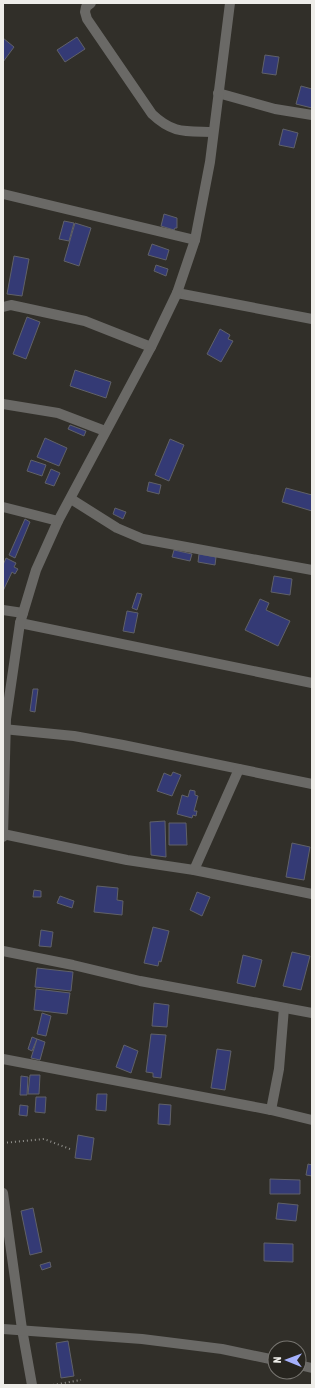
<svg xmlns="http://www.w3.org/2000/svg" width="315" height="1388" font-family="'Asap Condensed',sans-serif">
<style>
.building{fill:#343a75;stroke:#606168}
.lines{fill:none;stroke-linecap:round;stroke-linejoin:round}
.path{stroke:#91908b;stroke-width:2;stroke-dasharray:1 3;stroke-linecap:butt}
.minor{stroke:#6a6966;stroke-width:10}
</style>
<rect width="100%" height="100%" fill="#312f29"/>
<g class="building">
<path d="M77 37 85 49 65 62 57 50Z"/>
<path d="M3 38 14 47 3 62Z"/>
<path d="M265 55 279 57 276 75 262 73Z"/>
<path d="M301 86 312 89V108L296 104Z"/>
<path d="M283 129 298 133 294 148 279 145Z"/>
<path d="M164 214 177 218V228H175L174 230 161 226Z"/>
<path d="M64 221 74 223 69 241 59 239Z"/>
<path d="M75 223 91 228 79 266 64 261Z"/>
<path d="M152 244 169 250 166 260 148 255Z"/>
<path d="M14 256 29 259 22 296 7 294Z"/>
<path d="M156 265 168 269 166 276 154 271Z"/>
<path d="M27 317 40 322 26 359 13 354Z"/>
<path d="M220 329 230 335 228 339 233 341 221 362 207 354Z"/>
<path d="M75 370 111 382 106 398 70 386Z"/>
<path d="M70 425 86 431 84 436 68 429Z"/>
<path d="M45 438 67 448 59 466 37 457Z"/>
<path d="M170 439 184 445 169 481 155 475Z"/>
<path d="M31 460 46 465 42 476 27 471Z"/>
<path d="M51 469 60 473 54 486 45 483Z"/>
<path d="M149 482 161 485 159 494 147 491Z"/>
<path d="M286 488 312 495V511L282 502Z"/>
<path d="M115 508 126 512 123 519 113 514Z"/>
<path d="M25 519 30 522 15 558 9 555Z"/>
<path d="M174 550 192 554 190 561 172 557Z"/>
<path d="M199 554 216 557 215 565 198 562Z"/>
<path d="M6 558 16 563 14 567 18 569 15 574 12 572 3 591V565Z"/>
<path d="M274 576 292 579 290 595 271 592Z"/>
<path d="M137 593 142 594 137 610 132 608Z"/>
<path d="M260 599 269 603 266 610 290 621 278 646 245 630Z"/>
<path d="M127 611 138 613 134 633 123 631Z"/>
<path d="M33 689H38L35 712 30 711Z"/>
<path d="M173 772 181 775 172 796 157 791 164 773 171 776Z"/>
<path d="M190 790 195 791V795L198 796 194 811H197L196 816 193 815 192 818 177 814 182 795 188 797Z"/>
<path d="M165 821 166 857 151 855 150 822Z"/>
<path d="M169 823H186L187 845H169Z"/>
<path d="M292 843 310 847 304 880 286 877Z"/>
<path d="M97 886 118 888 117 900 123 901 122 915 94 912Z"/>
<path d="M34 890 41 891V897H33Z"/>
<path d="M197 892 210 897 202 916 190 910Z"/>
<path d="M60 896 74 901 72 908 57 903Z"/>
<path d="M153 927 169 931 161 962 159 961 158 966 144 963Z"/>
<path d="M41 930 53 932 51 947 39 946Z"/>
<path d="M292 952 310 956 301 990 283 986Z"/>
<path d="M243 955 262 960 255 987 237 983Z"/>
<path d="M37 968 73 972 71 991 35 987Z"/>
<path d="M36 989 70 993 67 1014 34 1010Z"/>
<path d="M154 1003 169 1005 167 1027 152 1026Z"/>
<path d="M42 1013 51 1016 46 1036 37 1034Z"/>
<path d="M151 1034 166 1035 161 1078 153 1077V1073L146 1072Z"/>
<path d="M32 1037 37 1039 32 1051 28 1049Z"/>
<path d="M37 1039 45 1042 40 1060 31 1058Z"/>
<path d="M124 1045 138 1051 131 1073 116 1067Z"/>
<path d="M217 1049 231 1051 225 1090 211 1088Z"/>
<path d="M30 1075H40L39 1094H28Z"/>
<path d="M21 1076 28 1077 27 1095H20Z"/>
<path d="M97 1094H107L106 1111 96 1110Z"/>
<path d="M36 1097H46L45 1113 35 1112Z"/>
<path d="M159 1104 171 1105 170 1125 158 1124Z"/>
<path d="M20 1105 28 1106 27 1116 19 1115Z"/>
<path d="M78 1135 94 1138 91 1160 75 1158Z"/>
<path d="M308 1164 312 1165V1176L306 1175Z"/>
<path d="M270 1179 300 1180V1194H270Z"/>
<path d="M278 1203 298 1205 296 1221 276 1219Z"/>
<path d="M33 1208 42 1252 30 1255 21 1211Z"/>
<path d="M264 1243 293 1244V1262L264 1261Z"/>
<path d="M50 1262 51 1267 42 1270 40 1265Z"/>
<path d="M68 1341 74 1376 61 1378 56 1343Z"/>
</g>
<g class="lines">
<g class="path">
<path d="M3 1143 44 1139 70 1149"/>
<path d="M53 1385 81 1380"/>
</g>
<g class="minor">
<path d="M91 3 86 7 85 12 87 19 152 114C173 134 185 131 213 132"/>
<path d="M218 93 275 109 312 115"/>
<path d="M3 194 195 240"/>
<path d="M177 293 312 319"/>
<path d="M3 307 11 305 85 321 151 347"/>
<path d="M3 404 58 413 105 431"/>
<path d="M71 499 117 528 143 539 312 570"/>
<path d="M3 507 58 521"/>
<path d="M3 610 23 613"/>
<path d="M20 623 312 683"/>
<path d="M3 729 74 736 123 745 312 784"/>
<path d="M3 834 127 860 194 870 312 894"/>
<path d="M3 837 6 719 20 623 36 570 58 521 151 347 177 293 195 240 210 162 230 3"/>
<path d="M194 870 239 769"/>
<path d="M3 951 73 965 140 981 312 1013"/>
<path d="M3 1059 271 1110 312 1120"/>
<path d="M271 1110 279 1069 284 1008"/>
<path d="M3 1193 22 1329 32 1385"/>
<path d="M3 1329 142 1339 222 1349 275 1360"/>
<path d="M299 1365 312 1368"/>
</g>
</g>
<rect width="315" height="1388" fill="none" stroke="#eeede9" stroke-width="8"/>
<g transform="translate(287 1360) rotate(271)"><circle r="19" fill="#27251f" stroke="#777570"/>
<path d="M0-3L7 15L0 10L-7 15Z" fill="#a5b1fc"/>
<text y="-6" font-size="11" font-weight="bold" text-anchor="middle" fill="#eeede9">N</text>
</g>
</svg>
